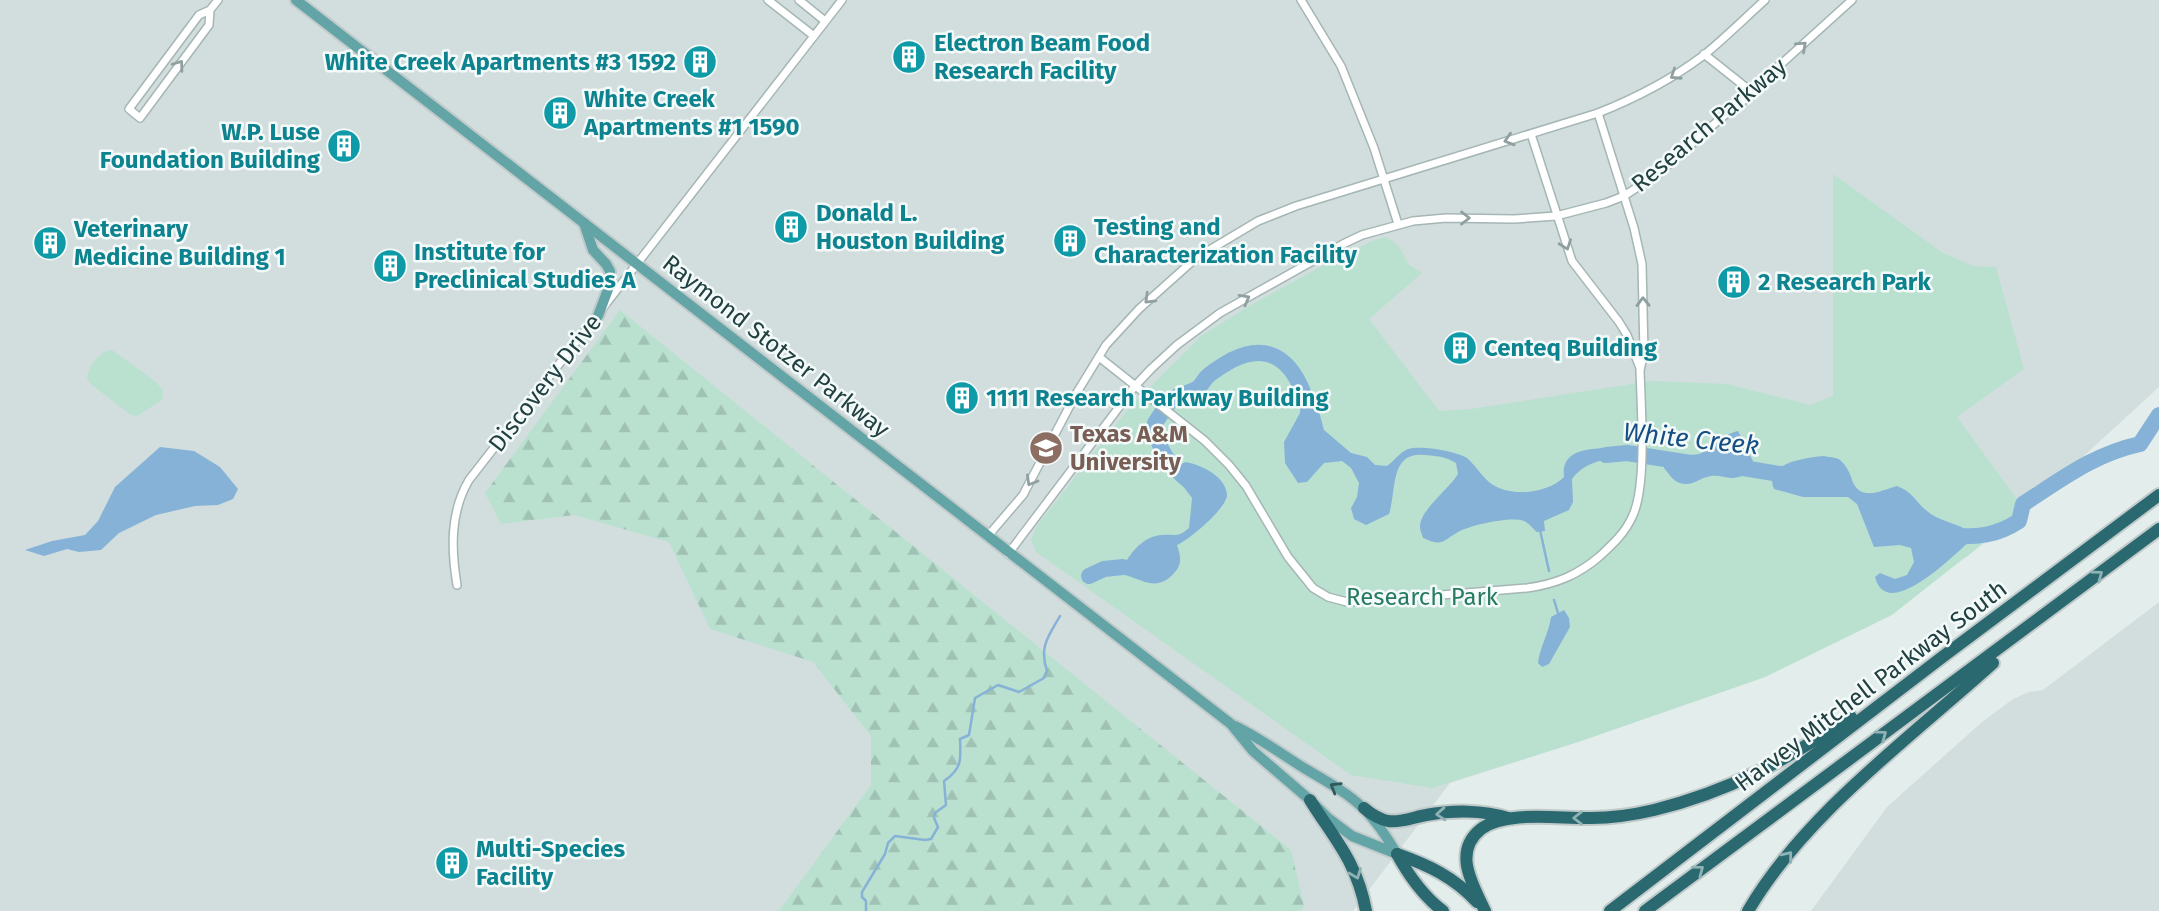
<svg xmlns="http://www.w3.org/2000/svg" width="2159" height="911" font-family="'Fira Sans',sans-serif">
<style>
.built{fill:#d1dedd}
.green{fill:#bae1d0}
.forest{fill:url(#forest-firs)}
.water{fill:#86b2d7}
.lines{fill:none;stroke-linecap:round;stroke-linejoin:round}
.stream{stroke:#86b2d7;stroke-width:2.5}
.river{stroke:#86b2d7;stroke-width:16}
.street-casing{stroke:#a5b6b5;stroke-width:10}
.primary-casing{stroke:#c1caca;stroke-width:14}
.highway-casing{stroke:#c1caca;stroke-width:16}
.street{stroke:#fff;stroke-width:7}
.primary{stroke:#63a4a7;stroke-width:10}
.highway{stroke:#2a6970;stroke-width:12}
.oneway{stroke:#90a0a0}
.oneway2{stroke:#8fb2b4}
.oneway3{stroke:#32595a}
.labels{text-anchor:middle;dominant-baseline:central;stroke-width:5;stroke-linejoin:round;paint-order:stroke}
.culture-label{font-size:24px;font-weight:bold;fill:#0d838f;stroke:#f4faf9;text-anchor:start}
.street-label{font-size:24px;fill:#214041;stroke:#f4faf9}
.education-label{font-size:24px;font-weight:bold;fill:#785e54;stroke:#f4faf9;text-anchor:start}
.park-label{font-size:24px;fill:#277b62;stroke:#f4faf9}
.water-label{font-size:26px;font-style:italic;fill:#154e82;stroke:#f4faf9}
</style>
<defs>
<pattern id="forest-firs" width="22" height="20" patternUnits="userSpaceOnUse" patternTransform="scale(1.75)"><rect width="22" height="20" fill="#bae1d0"/><path d="M5 1l3.5 6h-7zM16 11l3.5 6h-7z" fill="#a0c2b4"/></pattern>
</defs>
<rect width="100%" height="100%" fill="#e3eeec"/>
<g class="built">
<path d="M0 0H2159V387L2025 510 1968 556 1765 677 1578 742 1450 783 1353 911H0Z"/>
<path d="M2159 602V911H1811L1887 807 1982 722 2013 699 2029 692 2043 690Z"/>
</g>
<g class="green">
<path d="M1833 174 1943 253 1973 266 1996 267 2024 369 1957 417 2025 510 1892 615 1765 677 1578 742 1432 788 1351 775 1036 552 1031 539 1037 526 1129 408 1201 336 1249 306 1331 261 1372 241 1386 237 1398 245 1409 265 1422 273 1369 319 1439 411 1471 409 1651 381 1726 384 1810 405 1833 396Z"/>
<path d="M112 350 156 382 163 390 162 400 137 416 131 415 92 385 87 379C88 366 98 352 112 350Z"/>
</g>
<path class="forest" d="M620 310 1291 850 1304 906 1301 911H779L871 785V736L813 662 710 629 669 542 574 515 501 524 485 493Z"/>
<g class="water">
<path d="M1302 387 1308 388 1315 397 1324 430 1351 453 1367 457 1375 465 1387 466C1394 461 1400 452 1408 449 1420 445 1456 451 1467 458 1475 465 1481 475 1489 482 1508 498 1547 494 1564 477 1560 442 1605 450 1627 447V456C1607 458 1584 462 1572 479L1573 502 1569 510 1544 521 1545 531 1537 532C1533 529 1529 523 1524 521 1511 516 1471 525 1458 532 1442 541 1443 547 1423 538 1422 534 1420 531 1420 527 1419 511 1449 489 1458 474L1456 463C1445 456 1436 456 1424 455 1389 452 1397 490 1389 514L1366 525 1354 519 1351 508 1357 497 1359 483 1351 468 1342 461 1324 463 1307 482 1298 483 1285 463 1284 442 1300 413Z"/>
<path d="M1738 431 1753 461 1750 472C1728 485 1723 472 1707 477 1698 479 1691 487 1680 483 1673 481 1669 474 1664 468L1665 456C1677 450 1687 457 1699 454 1714 449 1722 434 1738 431Z"/>
<path d="M160 447 194 451 220 467 238 489 233 499 218 505 195 506 156 515 119 533 101 550 79 552 67 549 44 556 25 550 52 541 85 535 98 521 115 487Z"/>
<path d="M1823 456C1828 457 1836 457 1840 460 1846 465 1850 473 1852 480 1860 502 1880 491 1897 486 1914 492 1917 505 1931 514 1944 523 1959 523 1971 533V540C1956 553 1887 624 1875 577L1880 573 1895 579 1907 575 1914 562 1911 548 1900 545 1874 547 1857 504 1848 497H1803L1774 489C1763 463 1805 458 1823 456Z"/>
<path d="M1186 462C1201 465 1226 476 1227 495 1227 508 1189 540 1177 545 1180 555 1183 563 1175 572 1152 599 1135 569 1108 574L1104 569 1108 565 1126 562C1133 549 1147 535 1162 535 1177 534 1177 538 1189 528L1192 498 1174 474 1176 466Z"/>
<path d="M1564 610 1569 618 1570 627 1549 664 1542 667 1538 663C1540 646 1549 633 1551 617Z"/>
</g>
<g class="lines">
<g class="stream">
<path d="M1540 530 1549 571"/>
<path d="M1554 600 1558 613"/>
<path d="M866 911V901L862 897V892L885 854 888 843 895 836 925 840 931 839 938 827 934 818 935 813 946 805 944 781C962 769 961 760 960 739L969 735 975 698 998 685 1019 692 1044 678 1047 671C1039 647 1048 637 1060 616"/>
</g>
<g class="river">
<path d="M1606 455 1627 453 1684 462"/>
<path d="M1731 466 1792 476"/>
<path d="M1190 482C1169 465 1157 450 1155 423 1160 416 1167 403 1174 398 1182 393 1192 393 1199 387 1203 383 1205 378 1209 375 1216 369 1225 364 1232 360 1275 339 1297 368 1308 407"/>
<path d="M1951 536C1978 537 1996 536 2019 521L2023 504C2062 479 2094 454 2140 444L2159 415"/>
<path d="M1089 576 1104 569 1123 567"/>
</g>
<g class="street-casing">
<g id="street">
<path d="M768 0 814 36"/>
<path d="M799 0 825 21"/>
<path d="M1301 0 1341 66 1374 148 1398 224"/>
<path d="M210 10 209 25 140 118 129 109 199 15 210 10 218 0"/>
<path d="M1704 54 1753 93"/>
<path d="M1531 134 1572 261 1619 322 1627 335 1640 368"/>
<path d="M1099 357 1205 441 1229 465 1246 486 1288 557 1313 588 1328 597 1347 602 1369 601 1527 588C1556 584 1578 575 1600 556 1613 544 1626 532 1633 515 1647 484 1641 406 1640 370L1644 353 1642 264 1634 228 1598 113"/>
<path d="M987 537 1023 495 1076 394 1106 345 1139 309 1196 258 1258 221 1296 206 1598 113C1636 98 1671 80 1704 55 1725 38 1745 18 1765 0"/>
<path d="M1008 554 1135 386 1151 369 1177 345 1220 313 1343 244 1362 235 1413 221 1446 218 1514 219 1556 216 1606 203 1624 196 1659 173 1721 118 1753 93 1769 75 1852 0"/>
<path d="M457 585C451 549 450 512 469 480L842 0"/>
</g>
</g>
<g class="primary-casing">
<g id="primary">
<path d="M296 0 1231 724 1253 751 1310 800 1328 818 1352 836 1397 854"/>
<path d="M584 223 593 250 606 264 610 271V284L598 316"/>
<path d="M1235 726C1260 738 1280 753 1304 768 1324 780 1345 791 1362 807 1376 820 1387 838 1397 854"/>
</g>
</g>
<g class="highway-casing">
<g id="highway">
<path d="M1310 800C1335 840 1357 862 1366 911"/>
<path d="M1364 808C1371 814 1379 819 1388 821 1401 823 1414 817 1426 815 1452 810 1483 810 1508 818"/>
<path d="M1397 854C1428 865 1454 877 1477 902"/>
<path d="M1397 854C1409 876 1423 896 1443 911"/>
<path d="M1485 911C1473 885 1452 852 1481 829 1506 810 1560 819 1591 818 1612 818 1633 815 1654 810 1731 791 1786 760 1851 717"/>
<path d="M1610 911 1945 655 2159 495"/>
<path d="M1645 911 2159 529"/>
<path d="M1748 911C1804 815 1911 737 1993 663"/>
</g>
</g>
<use href="#street" class="street"/>
<use href="#primary" class="primary"/>
<use href="#highway" class="highway"/>
</g>
<defs><path id="oneway-chevron" d="M-2-3.5L2.5 0L-2 3.5" fill="none" stroke-width="1.6" stroke-linecap="round" stroke-linejoin="round" transform="scale(1.75)"/></defs>
<g class="oneway">
<use href="#oneway-chevron" transform="translate(1802 46) rotate(-42)"/>
<use href="#oneway-chevron" transform="translate(179 65) rotate(-54)"/>
<use href="#oneway-chevron" transform="translate(1675 75) rotate(147)"/>
<use href="#oneway-chevron" transform="translate(1509 140) rotate(163)"/>
<use href="#oneway-chevron" transform="translate(1465 218)"/>
<use href="#oneway-chevron" transform="translate(1566 245) rotate(70)"/>
<use href="#oneway-chevron" transform="translate(1149 299) rotate(136)"/>
<use href="#oneway-chevron" transform="translate(1245 299) rotate(-29)"/>
<use href="#oneway-chevron" transform="translate(1643 302) rotate(-91)"/>
<use href="#oneway-chevron" transform="translate(1031 481) rotate(120)"/>
</g>
<g class="oneway2">
<use href="#oneway-chevron" transform="translate(2098 575) rotate(-37)"/>
<use href="#oneway-chevron" transform="translate(1882 735) rotate(-36)"/>
<use href="#oneway-chevron" transform="translate(1441 814) rotate(176)"/>
<use href="#oneway-chevron" transform="translate(1578 818) rotate(-180)"/>
<use href="#oneway-chevron" transform="translate(1788 856) rotate(-51)"/>
<use href="#oneway-chevron" transform="translate(1699 870) rotate(-37)"/>
<use href="#oneway-chevron" transform="translate(1356 874) rotate(69)"/>
</g>
<use class="oneway3" href="#oneway-chevron" transform="translate(1335 787) rotate(-149)"/>
<defs>
<g id="building-disc" transform="scale(1.75)"><circle r="9.5" fill="#0f9aa8" stroke="#f4faf9"/><path d="M-4-6H4V6H1V3H-1V6H-4ZM-2.5-4.3h1.7v1.8h-1.7ZM.8-4.3h1.7v1.8H.8ZM-2.5-1h1.7V.8h-1.7ZM.8-1h1.7V.8H.8Z" fill="#fff"/></g>
<g id="university-disc" transform="scale(1.75)"><circle r="9.5" fill="#8d6e63" stroke="#f4faf9"/><path d="M0-5L7-2L0 1L-7-2ZM-4 1L0 2.5L4 1V4Q0 6-4 4Z" fill="#fff"/></g>
</defs>
<g fill-rule="evenodd">
<use href="#building-disc" x="909" y="57"/>
<use href="#building-disc" x="700" y="62"/>
<use href="#building-disc" x="560" y="113"/>
<use href="#building-disc" x="344" y="146"/>
<use href="#building-disc" x="791" y="227"/>
<use href="#building-disc" x="1070" y="241"/>
<use href="#building-disc" x="50" y="243"/>
<use href="#building-disc" x="390" y="266"/>
<use href="#building-disc" x="1734" y="282"/>
<use href="#building-disc" x="1460" y="348"/>
<use href="#building-disc" x="962" y="398"/>
<use href="#university-disc" x="1046" y="448"/>
<use href="#building-disc" x="452" y="863"/>
</g>
<g class="labels">
<g class="culture-label">
<text x="934" y="43">Electron Beam Food<tspan x="934" dy="28">Research Facility</tspan></text>
<text x="676" y="62" text-anchor="end">White Creek Apartments #3 1592</text>
<text x="584" y="99">White Creek<tspan x="584" dy="28">Apartments #1 1590</tspan></text>
<text x="320" y="132" text-anchor="end">W.P. Luse<tspan x="320" dy="28">Foundation Building</tspan></text>
<text x="816" y="213">Donald L.<tspan x="816" dy="28">Houston Building</tspan></text>
<text x="1094" y="227">Testing and<tspan x="1094" dy="28">Characterization Facility</tspan></text>
<text x="74" y="229">Veterinary<tspan x="74" dy="28">Medicine Building 1</tspan></text>
<text x="414" y="252">Institute for<tspan x="414" dy="28">Preclinical Studies A</tspan></text>
<text x="1758" y="282">2 Research Park</text>
<text x="1484" y="348">Centeq Building</text>
<text x="986" y="398">1111 Research Parkway Building</text>
<text x="476" y="849">Multi-Species<tspan x="476" dy="28">Facility</tspan></text>
</g>
<g class="street-label">
<text transform="translate(1709 125) rotate(-40)">Research Parkway</text>
<text transform="translate(776 346) rotate(38)">Raymond Stotzer Parkway</text>
<text transform="translate(545 383) rotate(-52)">Discovery Drive</text>
<text transform="translate(1871 686) rotate(-37)">Harvey Mitchell Parkway South</text>
</g>
<g class="education-label">
<text x="1070" y="434">Texas A&amp;M<tspan x="1070" dy="28">University</tspan></text>
</g>
<g class="park-label">
<text x="1422" y="597">Research Park</text>
</g>
<g class="water-label">
<text transform="translate(1691 439) rotate(6)">White Creek</text>
</g>
</g>
</svg>
